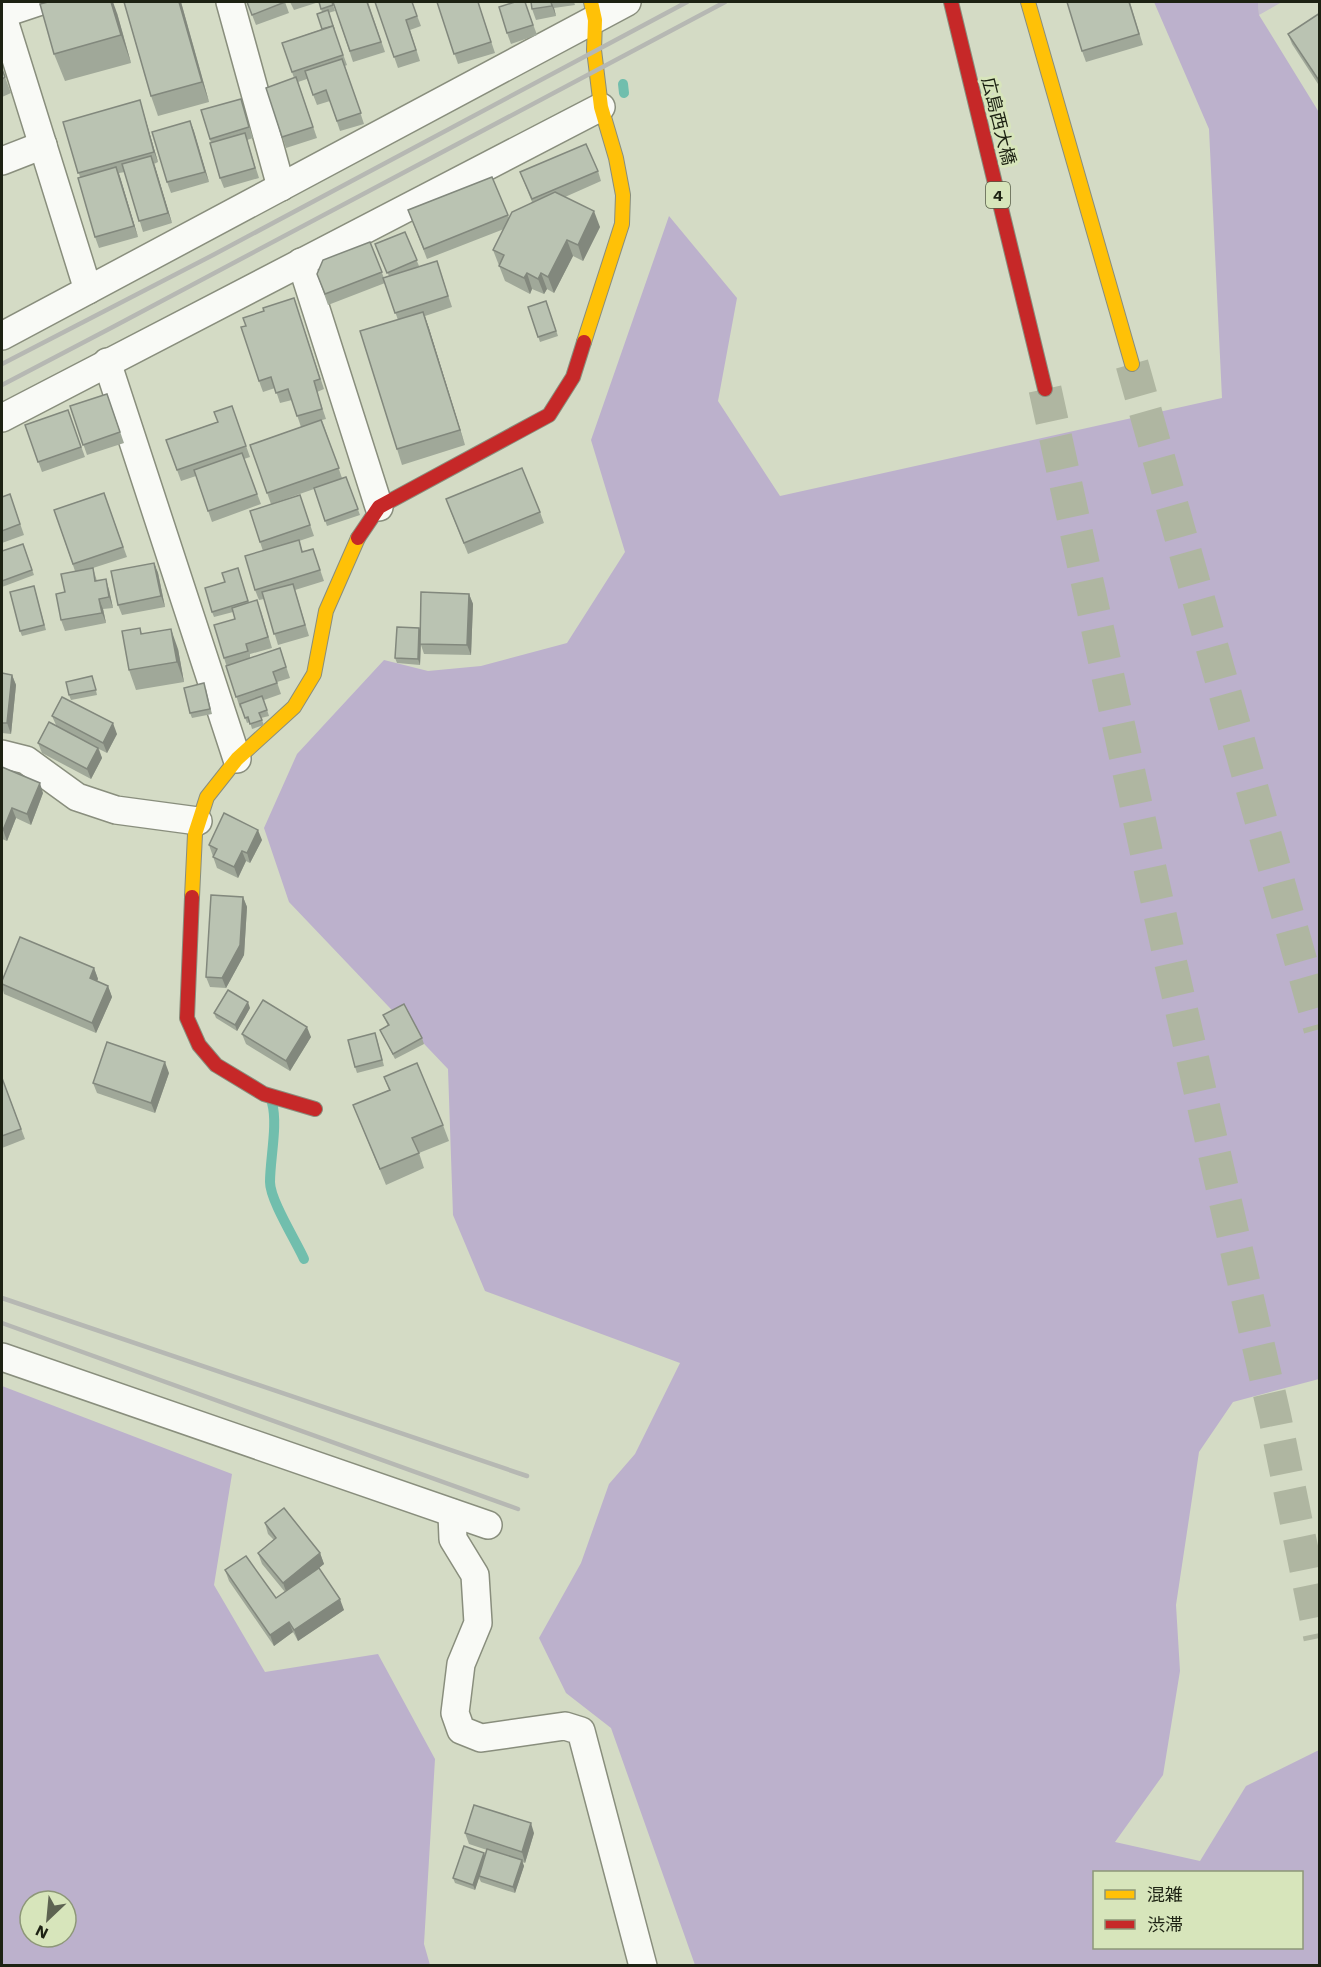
<svg xmlns="http://www.w3.org/2000/svg" width="1321" height="1967" font-family="'Work Sans','Noto Sans JP',sans-serif">
<style>
.green{fill:#c6c0ce}
.forest{fill:#bcb1cc;fill-rule:evenodd}
.lines{fill:none;stroke-linecap:round;stroke-linejoin:round}
.stream{stroke:#71bead;stroke-width:10}
.highway-tunnel{stroke:#afb6a1;stroke-width:33;stroke-dasharray:33 16;stroke-linecap:butt}
.street-casing{stroke:#898e7d;stroke-width:30}
.slow-casing{stroke:#898e7d;stroke-width:16}
.jam-casing{stroke:#898e7d;stroke-width:16}
.street{stroke:#f9faf6;stroke-width:27}
.slow{stroke:#ffc107;stroke-width:14}
.jam{stroke:#c62828;stroke-width:14}
.rail{stroke:#b6b8b3;stroke-width:4.5}
.wall{fill:#a0a899}
.shaded-wall{fill:#82887d}
.building{fill:#bac3b2;stroke:#82887d;stroke-width:1.5}
.labels{text-anchor:middle;dominant-baseline:central;stroke-width:6;stroke-linejoin:round;paint-order:stroke}
.shield{fill:#d7e5bb;stroke:#555c45;stroke-width:1.5}
.shield-label{font-size:16px;font-weight:bold;fill:#1d2213}
.street-label{font-size:18px;fill:#1d2213;stroke:#d7e5bb}
</style>
<rect width="100%" height="100%" fill="#d4dbc5"/>
<path class="green" d="M1258 2H1282L1259 15Z"/>
<g class="forest">
<path d="M1154 2H1258L1259 15 1320 114 1319 1379 1233 1402 1199 1452 1176 1605 1180 1671 1163 1775 1115 1842 1200 1861 1246 1786 1319 1750V1965H695L611 1728 566 1693 539 1638 581 1563 609 1484 635 1454 680 1363 485 1291 453 1215 448 1069 289 902 264 828 297 754 384 660 428 671 481 666 567 643 625 552 591 440 669 216 737 298 718 401 780 496 1222 398 1209 129ZM1094 1872H1302V1948H1094Z"/>
<path d="M2 1386 232 1474 214 1585 265 1672 378 1654 435 1759 424 1944 430 1965H2ZM30 1901H66V1937H30Z"/>
</g>
<g class="lines">
<g class="stream">
<path d="M623 84 624 93"/>
<path d="M272 1103C278 1124 270 1159 270 1182 270 1200 296 1241 304 1259"/>
</g>
<g class="highway-tunnel">
<path d="M1132 364 1320 1029"/>
<path d="M1045 389 1170 960 1275 1418 1320 1638"/>
</g>
<g class="street-casing">
<g id="street">
<path d="M230 2 281 187"/>
<path d="M2 14 88 290"/>
<path d="M2 14 38 2"/>
<path d="M2 161 43 145"/>
<path d="M301 262 379 507"/>
<path d="M2 336 627 2"/>
<path d="M107 362 237 759"/>
<path d="M2 418 601 107"/>
<path d="M2 754 26 760 77 797 116 810 198 821"/>
<path d="M2 1357 488 1525"/>
<path d="M452 1513 453 1539 475 1575 478 1623 461 1664 455 1713 461 1730 481 1738 565 1726 581 1731 643 1966"/>
</g>
</g>
<g class="slow-casing">
<g id="slow">
<path d="M1028 2 1132 364"/>
<path d="M584 342 622 224 623 195 616 158 601 107 594 50 595 20 591 2"/>
<path d="M192 897 195 834 207 797 237 759 294 707 314 674 326 611 358 538"/>
</g>
</g>
<g class="jam-casing">
<g id="jam">
<path d="M951 2 1045 389"/>
<path d="M358 538 379 507 549 415 573 377 584 342"/>
<path d="M192 897 187 1018 199 1045 216 1065 264 1094 315 1109"/>
</g>
</g>
<use href="#street" class="street"/>
<use href="#slow" class="slow"/>
<use href="#jam" class="jam"/>
<g class="rail">
<path d="M2 364 213 255 687 2"/>
<path d="M2 385C244 259 484 129 725 2"/>
<path d="M2 1298 527 1476"/>
<path d="M2 1323 518 1509"/>
</g>
</g>
<g class="wall">
<path d="M124 2H181L209 102 158 116 151 96Z"/>
<path d="M247 2H285L289 13 256 25Z"/>
<path d="M290 2H332L335 11 328 13 347 65 345 66 364 124 340 131 330 101 317 105 307 79 298 82 317 138 286 148 266 88 294 78 282 43 322 29V12L319 2 294 10Z"/>
<path d="M333 2H368L385 52 353 62Z"/>
<path d="M375 2H412L421 26 410 30 420 61 398 68Z"/>
<path d="M437 2H478L495 53 458 64Z"/>
<path d="M525 2 537 35 511 44 507 33Z"/>
<path d="M531 2H574L575 5 554 8 556 16 536 20 532 9Z"/>
<path d="M1130 2 1143 45 1086 62 1082 51Z"/>
<path d="M117 13 131 63 65 81 54 54Z"/>
<path d="M1320 13V87L1292 44 1288 34Z"/>
<path d="M2 69 11 93 2 97Z"/>
<path d="M244 109 253 138 247 140 259 178 224 188 220 178 211 143 201 110Z"/>
<path d="M143 111 158 162 154 164 172 223 143 232 125 172 119 173 138 237 99 248 95 237 80 177 63 122Z"/>
<path d="M190 121 209 182 171 193 167 182Z"/>
<path d="M598 171 601 181 565 197 600 227 583 261 573 256 554 293 547 289 544 294 532 289 530 294 505 281 493 250 504 229 427 259 408 210 492 177 509 218 532 202 520 172Z"/>
<path d="M405 232 419 266 410 270 437 261 452 307 425 316 465 445 402 465 397 449 398 320 385 283 328 305 317 274 370 242 384 278 389 276 375 244Z"/>
<path d="M294 298 324 389 317 392 326 419 322 420 342 478 346 477 360 515 327 526 314 489 271 504 250 445 301 427 292 400 280 403 275 388 263 392 259 381 246 326 264 311Z"/>
<path d="M546 301 558 336 540 342 528 307Z"/>
<path d="M107 394 124 443 87 455 70 406Z"/>
<path d="M232 406 250 457 244 459 261 504 212 522 196 476 181 481 166 440 217 422Z"/>
<path d="M68 410 85 457 42 472 25 425Z"/>
<path d="M104 493 127 557 93 568 97 581 109 590 113 608 103 609 106 623 65 631 61 620 65 592 75 571 54 510Z"/>
<path d="M10 494 24 535 2 543V497Z"/>
<path d="M300 495 314 536 299 541 303 552 313 549 324 581 295 590 309 636 278 645 264 599 259 600 255 590 263 551 260 542Z"/>
<path d="M450 510 540 512 544 523 468 554Z"/>
<path d="M23 544 34 575 2 587V551Z"/>
<path d="M154 563 158 573 165 607 122 615 118 605Z"/>
<path d="M238 568 249 603 261 611 272 648 250 654V658L280 648 290 678 277 682 281 694 264 700 269 716 261 718 264 725 252 729 250 722 247 723 241 707 240 708 224 658 235 619 233 612 214 617 212 612 225 582Z"/>
<path d="M34 586 46 630 22 636 20 631Z"/>
<path d="M469 594 473 604 471 655 424 654 421 645 420 665 397 663 395 658 419 628 421 632Z"/>
<path d="M140 628 142 634 178 649 184 682 136 690 129 670Z"/>
<path d="M2 673 12 675 16 685 11 734 2 733Z"/>
<path d="M94 682 97 695 71 700 69 695Z"/>
<path d="M206 689 212 714 192 718 190 713Z"/>
<path d="M52 716 117 734 107 753 99 749 102 758 91 779 42 753 38 743 56 725Z"/>
<path d="M2 767 43 793 31 825 16 818 7 841 2 839Z"/>
<path d="M262 840 250 863 246 861 238 878 217 868 209 845Z"/>
<path d="M243 897 247 907 244 955 226 988 210 987 206 977Z"/>
<path d="M94 968 98 979 97 981 108 986 112 997 96 1033 4 994 2 986V981Z"/>
<path d="M250 1008 237 1031 216 1018 214 1013Z"/>
<path d="M383 1015 422 1038 424 1044 395 1059 380 1030 388 1026Z"/>
<path d="M242 1034 311 1037 290 1071 246 1044Z"/>
<path d="M377 1039 384 1066 357 1073 355 1067Z"/>
<path d="M169 1073 155 1113 97 1093 93 1083Z"/>
<path d="M384 1077 443 1125 449 1141 419 1153 424 1168 386 1185 353 1105 389 1090Z"/>
<path d="M2 1078 25 1139 2 1148Z"/>
<path d="M265 1523 320 1553 324 1564 317 1569 344 1610 298 1641 293 1632 274 1646 229 1581 225 1570 276 1598 285 1592 262 1564 258 1553 274 1540 268 1534Z"/>
<path d="M465 1833H534L525 1863 522 1862 524 1866 515 1893 481 1882 479 1878 475 1890 455 1883 453 1878 485 1856 487 1850 469 1844Z"/>
</g>
<g class="shaded-wall">
<path d="M111 2H113L117 13 131 63 121 35Z"/>
<path d="M179 2H181L209 102 202 82Z"/>
<path d="M551 2 554 8 556 16 552 6Z"/>
<path d="M140 100 143 111 158 162 154 152Z"/>
<path d="M190 121 194 131 209 182 205 172Z"/>
<path d="M151 156 155 166 172 223 168 213Z"/>
<path d="M116 167 120 177 138 237 134 226Z"/>
<path d="M594 211 600 227 583 261 578 245Z"/>
<path d="M567 240 573 256 554 293 548 277Z"/>
<path d="M527 273 532 289 530 294 524 278Z"/>
<path d="M541 273 547 289 544 294 538 279Z"/>
<path d="M423 312 429 328 465 445 460 430Z"/>
<path d="M154 563 158 573 165 607 161 596Z"/>
<path d="M106 579 109 590 113 608 109 597Z"/>
<path d="M469 594 473 604 471 655 467 645Z"/>
<path d="M99 599 103 609 106 623 102 613Z"/>
<path d="M419 628 421 633 420 665 418 659Z"/>
<path d="M171 629 178 649 184 682 177 662Z"/>
<path d="M12 675 16 685 11 734 7 723Z"/>
<path d="M113 723 117 734 107 753 103 743Z"/>
<path d="M98 748 102 758 91 779 87 769Z"/>
<path d="M40 783 43 793 31 825 27 814Z"/>
<path d="M12 808 16 818 7 841 3 830Z"/>
<path d="M258 830 262 840 250 863 247 853Z"/>
<path d="M242 851 246 861 238 878 234 867Z"/>
<path d="M243 897 247 907 244 955 226 988 222 978Z"/>
<path d="M94 968 98 979 93 989 90 978Z"/>
<path d="M108 986 112 997 96 1033 92 1023Z"/>
<path d="M248 1002 250 1008 237 1031 235 1025Z"/>
<path d="M307 1027 311 1037 290 1071 286 1061Z"/>
<path d="M165 1062 169 1073 155 1113 151 1103Z"/>
<path d="M320 1553 324 1564 287 1594 283 1583Z"/>
<path d="M340 1599 344 1610 298 1641 294 1630Z"/>
<path d="M289 1622 293 1632 274 1646 270 1635Z"/>
<path d="M531 1823 534 1833 525 1863 522 1852Z"/>
<path d="M484 1853 486 1858 479 1876V1878L475 1890 473 1885Z"/>
<path d="M522 1860 524 1866 515 1893 513 1887Z"/>
</g>
<g class="building">
<path d="M48 2H111L121 35 54 54 40 4Z"/>
<path d="M124 2H179L202 82 151 96Z"/>
<path d="M247 2H285L252 15Z"/>
<path d="M319 2H332L333 5 321 9Z"/>
<path d="M333 2H367L381 42 350 51Z"/>
<path d="M375 2H412L417 16 406 20 416 50 394 57Z"/>
<path d="M437 2H478L491 42 454 54Z"/>
<path d="M515 2H525L533 25 507 33 499 7Z"/>
<path d="M531 2H551L552 6 532 9Z"/>
<path d="M1067 2H1129L1139 34 1082 51Z"/>
<path d="M328 10 334 29 333 26 322 29 317 14Z"/>
<path d="M1320 13V82L1288 34Z"/>
<path d="M333 26 343 55 292 72 282 43Z"/>
<path d="M342 59 361 113 337 121 326 90 313 95 305 71Z"/>
<path d="M2 69 5 77 2 79Z"/>
<path d="M296 77 313 127 282 137 266 88Z"/>
<path d="M241 99 249 127 210 139 201 110Z"/>
<path d="M140 100 154 152 78 173 63 122Z"/>
<path d="M190 121 205 172 167 182 152 132Z"/>
<path d="M245 133 255 168 220 178 210 143Z"/>
<path d="M586 144 598 171 532 199 520 172Z"/>
<path d="M151 156 168 213 139 221 122 164Z"/>
<path d="M116 167 134 226 95 237 78 178Z"/>
<path d="M492 177 508 215 424 249 408 210Z"/>
<path d="M555 192 594 211 578 245 567 240 548 277 541 273 538 279 527 273 524 278 499 266 504 255 493 250 512 212Z"/>
<path d="M405 232 417 260 387 273 375 244Z"/>
<path d="M370 242 382 272 325 294 317 274 323 260Z"/>
<path d="M437 261 448 296 395 313 383 278Z"/>
<path d="M294 298 320 379 314 381 322 409 297 416 288 389 276 393 271 377 259 381 241 327 246 326 243 318 264 311 263 308Z"/>
<path d="M546 301 556 331 538 337 528 307Z"/>
<path d="M423 312 460 430 397 449 360 331Z"/>
<path d="M107 394 120 432 83 445 70 406Z"/>
<path d="M232 406 246 446 177 470 166 440 218 422 214 412Z"/>
<path d="M68 410 81 447 38 462 25 425Z"/>
<path d="M321 420 339 468 267 493 250 445Z"/>
<path d="M242 453 257 494 208 511 194 470Z"/>
<path d="M522 468 540 512 464 543 446 499Z"/>
<path d="M346 477 358 509 325 521 314 488Z"/>
<path d="M104 493 123 547 73 564 54 510Z"/>
<path d="M10 494 20 524 2 531V497Z"/>
<path d="M300 495 310 525 260 542 250 511Z"/>
<path d="M299 540 302 552 313 549 320 570 255 590 245 556Z"/>
<path d="M23 544 32 570 2 581V551Z"/>
<path d="M154 563 161 596 118 605 111 571Z"/>
<path d="M93 568 95 581 106 579 109 597 99 599 102 613 61 620 56 594 65 592 61 574Z"/>
<path d="M238 568 248 601 212 612 205 588 225 582 222 573Z"/>
<path d="M293 584 305 625 274 634 262 592Z"/>
<path d="M34 586 44 625 20 631 10 592Z"/>
<path d="M421 592 469 594 467 645 420 644Z"/>
<path d="M257 600 268 637 246 644 248 651 224 658 214 625 235 619 232 608Z"/>
<path d="M397 627 419 628 418 659 395 658Z"/>
<path d="M140 628 141 634 171 629 177 662 129 670 122 631Z"/>
<path d="M280 648 286 667 273 672 277 683 236 697 226 666Z"/>
<path d="M2 673 12 675 7 723H2Z"/>
<path d="M92 676 96 690 69 695 66 682Z"/>
<path d="M204 683 210 709 190 713 184 688Z"/>
<path d="M262 696 267 710 259 713 262 720 250 724 248 717 245 718 240 704Z"/>
<path d="M62 697 113 723 103 743 52 716Z"/>
<path d="M49 722 98 748 87 769 38 743Z"/>
<path d="M2 767 40 783 27 814 12 808 3 830H2Z"/>
<path d="M224 813 258 830 247 853 242 851 234 867 213 857 217 849 209 845Z"/>
<path d="M211 895 243 897 240 945 222 978 206 977Z"/>
<path d="M20 937 94 968 90 978 108 986 92 1023 2 984V981Z"/>
<path d="M228 990 248 1002 235 1025 214 1013Z"/>
<path d="M263 1000 307 1027 286 1061 242 1034Z"/>
<path d="M404 1004 422 1038 393 1054 380 1030 389 1025 383 1015Z"/>
<path d="M375 1033 382 1060 355 1067 348 1040Z"/>
<path d="M107 1042 165 1062 151 1103 93 1083Z"/>
<path d="M417 1063 443 1125 412 1138 419 1153 380 1169 353 1105 390 1090 384 1077Z"/>
<path d="M2 1078 21 1129 2 1136Z"/>
<path d="M284 1508 320 1553 283 1583 258 1553 276 1538 265 1523Z"/>
<path d="M246 1556 276 1598 319 1568 340 1599 294 1630 289 1622 270 1635 225 1570Z"/>
<path d="M474 1805 531 1823 522 1852 465 1833Z"/>
<path d="M464 1846 484 1853 473 1885 453 1878Z"/>
<path d="M487 1849 522 1860 513 1887 479 1876Z"/>
</g>
<g class="labels">
<rect class="shield" x="986" y="182" width="24" height="26" rx="4.5"/>
<g class="shield-label">
<text x="998" y="195">4</text>
</g>
<g class="street-label">
<text transform="translate(999 121) rotate(76)">広島西大橋</text>
</g>
</g>
<rect width="1321" height="1967" fill="none" stroke="#1d2213" stroke-width="6"/>
<rect x="1093" y="1871" width="210" height="78" fill="#d7e5bb" stroke="#8d9778" stroke-width="1.5"/>
<rect x="1105" y="1890" width="30" height="9" fill="#ffc107" stroke="#8d9778" stroke-width="1.5"/>
<text x="1147" y="1901" font-size="18" fill="#1d2213">混雑</text>
<rect x="1105" y="1920" width="30" height="9" fill="#c62828" stroke="#8d9778" stroke-width="1.5"/>
<text x="1147" y="1931" font-size="18" fill="#1d2213">渋滞</text>
<g transform="translate(48 1919) rotate(206)"><circle r="28" fill="#d7e5bb" stroke="#8d9778" stroke-width="1.5"/>
<path d="M0-4.5L10 22L0 15L-10 22Z" fill="#5d6351"/>
<text y="-9" font-size="16" font-weight="bold" text-anchor="middle" fill="#1d2213">N</text>
</g>
</svg>
